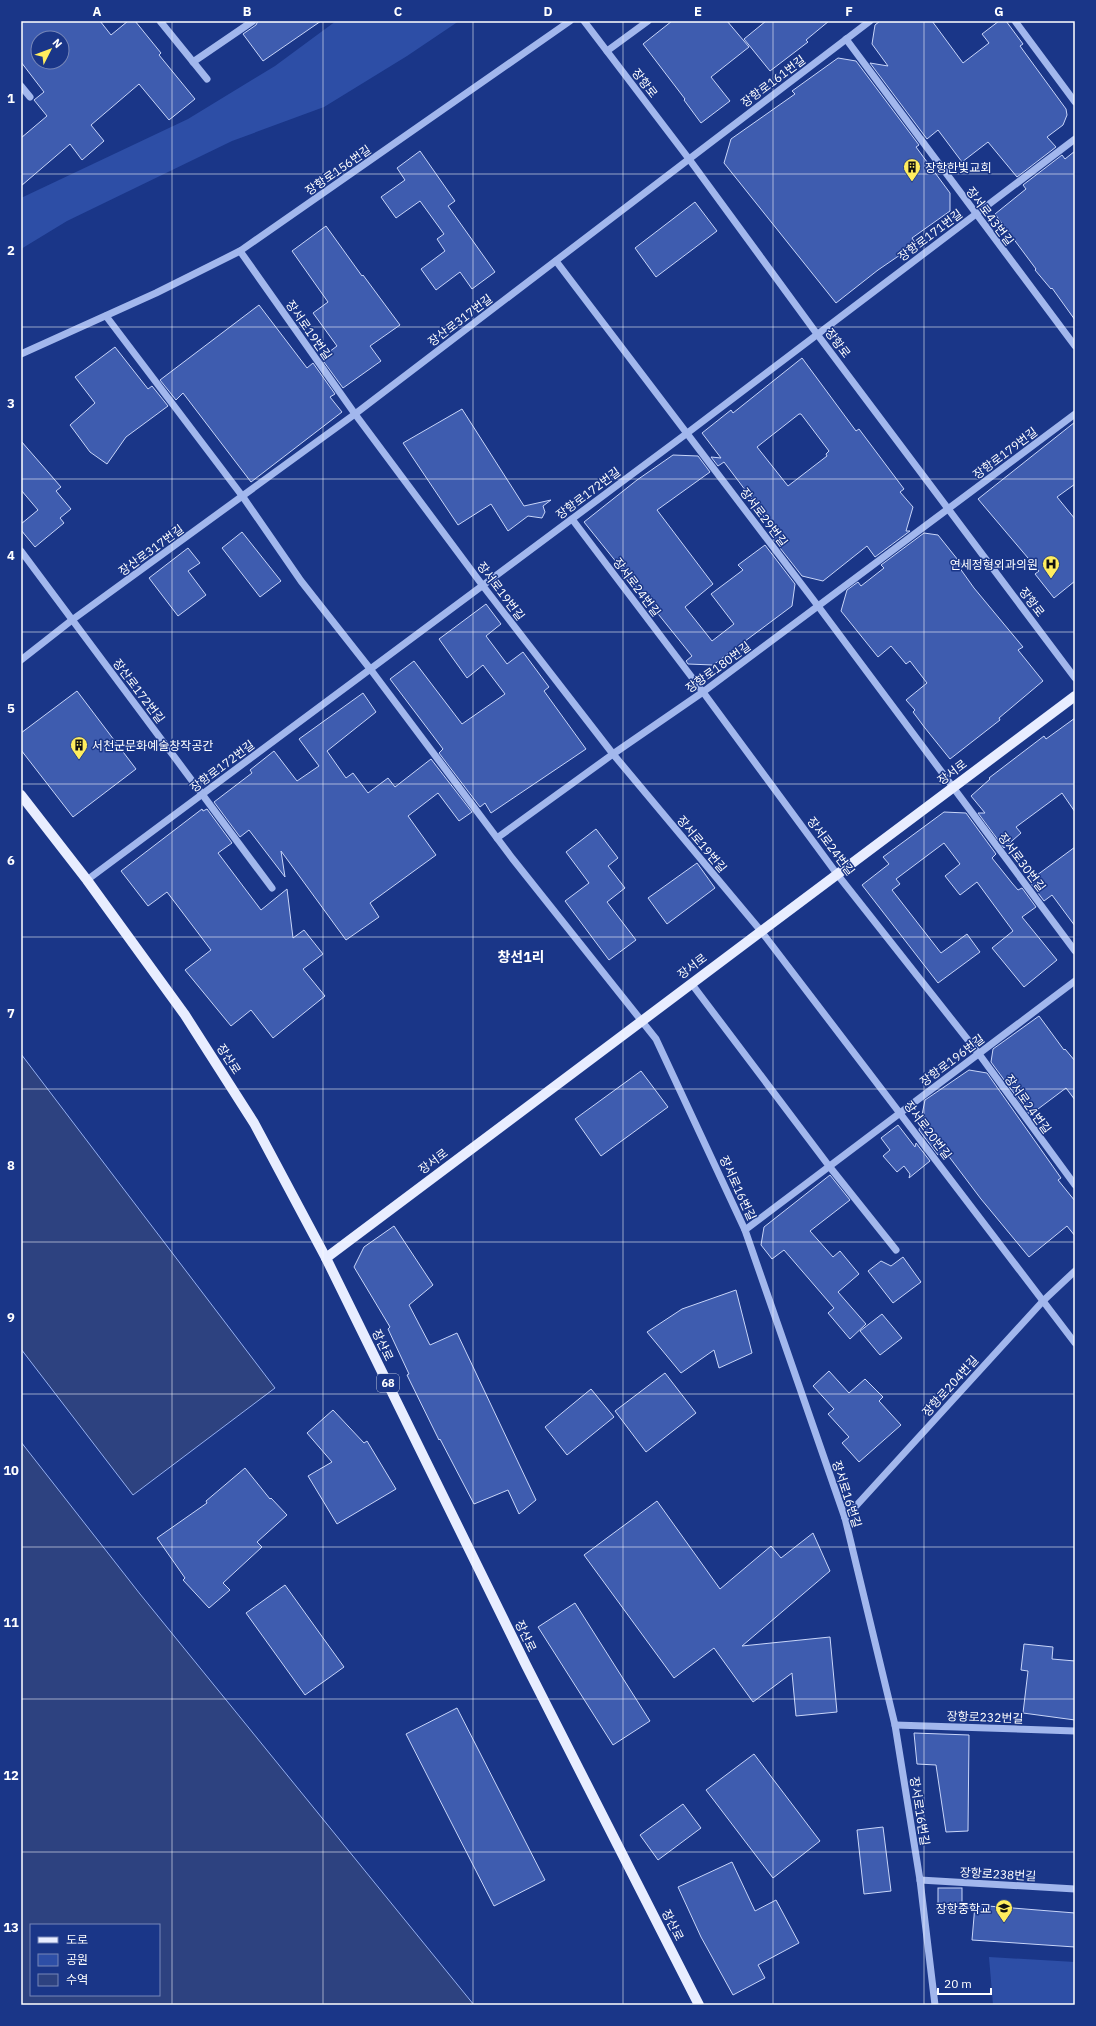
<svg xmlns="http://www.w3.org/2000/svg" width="1096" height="2026" font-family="'IBM Plex Sans','Noto Sans KR',sans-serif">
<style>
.green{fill:#2d4ea6}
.water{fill:#2d4280;stroke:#95afef;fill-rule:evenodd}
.building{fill:#3e5caf;stroke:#c8d5f9;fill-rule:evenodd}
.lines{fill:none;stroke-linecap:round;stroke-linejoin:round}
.minor{stroke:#a2b7ed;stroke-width:7}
.major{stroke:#e8edff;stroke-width:10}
.grid{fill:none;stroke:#fff;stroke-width:1;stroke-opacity:0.55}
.labels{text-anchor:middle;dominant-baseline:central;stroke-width:3;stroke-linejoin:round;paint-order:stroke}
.shield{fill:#1a3688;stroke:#bac3db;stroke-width:1}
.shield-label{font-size:11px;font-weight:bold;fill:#fff}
.street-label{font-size:12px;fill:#fff;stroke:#1a3688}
.poi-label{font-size:12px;fill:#fff;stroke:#1a3688;text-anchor:start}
.quarter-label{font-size:14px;font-weight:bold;fill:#fff;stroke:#1a3688}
.neatline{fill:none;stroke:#fff;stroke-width:1.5}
.grid-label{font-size:13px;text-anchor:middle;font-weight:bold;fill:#fff}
</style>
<rect width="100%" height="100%" fill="#1a3688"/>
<g class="green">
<path d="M336 21H459L407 56 324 107 232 141 67 221 21 249V198L188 119 275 66Z"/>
<path d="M989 1957 1075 1962V2005H993Z"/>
</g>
<g class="water">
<path d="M21 1054 275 1388 133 1495 21 1349Z"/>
<path d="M21 1442 140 1594 474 2005H21ZM31 1925H159V1995H31Z"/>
</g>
<g class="building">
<path d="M21 21H100L111 35 128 21H135L161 53 159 55 195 99 169 120 139 84 91 125 104 141 82 160 70 144 21 186V138L47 116 34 100 44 92 21 62ZM38 38H62V62H38Z"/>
<path d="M258 21H321L263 61 243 34 256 25Z"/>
<path d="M672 21H727L749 47 711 77 730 101 701 123 684 100 685 99 643 44Z"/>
<path d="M766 21H829L806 40 808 42 770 71 744 39Z"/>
<path d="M880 21H932L963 63 989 43 982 34 999 21H1006L1023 44 1020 46 1066 109 1067 115 1063 125 1047 137 1056 147 1017 177 988 142 962 162 938 130 927 139 870 63 888 66 872 44 875 25Z"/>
<path d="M838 58 856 61 919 145 916 147 950 193V211L912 238 916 244 878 270 836 303 724 163 731 139 795 94 792 91Z"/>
<path d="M420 151 455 201 448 206 495 272 472 289 460 272 436 290 421 269 445 251 437 239 444 234 420 201 396 218 381 197 405 180 397 168Z"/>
<path d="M1075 151V320L1052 288 1051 289 1035 270 1036 269 995 214 1026 189 1023 185 1062 155 1065 159Z"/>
<path d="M695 202 717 231 656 277 635 248Z"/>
<path d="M326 226 362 276 363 275 400 325 370 346 381 361 343 388 321 358 337 346 313 313 328 302 292 251Z"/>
<path d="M259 305 307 368 313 363 335 394 330 397 342 412 251 482 183 393 176 400 160 380Z"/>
<path d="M115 347 148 389 152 386 168 406 126 437 107 464 90 452 70 425 95 403 75 377Z"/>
<path d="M802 358 856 431 859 429 904 489 900 492 913 507 906 531H910L875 557 867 546 823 581 802 576 773 539 778 535 760 512 761 511 724 462 718 466 711 457 721 458 702 433 731 410 733 413ZM799 414H801L829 451 826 454 827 456 788 486 757 447Z"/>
<path d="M462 409 524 506 551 500 543 506 545 512 542 518 528 516 508 531 491 504 458 525 403 443Z"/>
<path d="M1075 422V484L1057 497 1075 519V581L1054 598 1035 574 1039 571 978 499Z"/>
<path d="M21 441 61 487 56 491 71 509 60 518 64 523 35 547 21 530V524L38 510 21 490Z"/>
<path d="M673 455 698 456 710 472 657 510 713 584 685 607 712 641 734 624 711 594 743 570 738 565 765 545 795 584 792 606 713 665 688 664 686 661 692 656 584 522 637 480Z"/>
<path d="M242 532 281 581 260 597 222 548Z"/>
<path d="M924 533 938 535 962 565 959 567 974 588 1023 647 1018 650 1043 681 999 718 1000 720 950 759 925 728 913 712 915 710 906 700 927 683 910 661 906 664 891 646 878 657 841 611 847 590 858 582 861 586 884 568 881 565Z"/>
<path d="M188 548 200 563 188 571 206 595 178 616 149 578Z"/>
<path d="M486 604 501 624 486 636 507 664 523 652 549 687 544 691 586 749 491 813 485 803 480 807 439 753 443 749 390 679 414 661 462 724 505 694 483 665 467 678 439 639Z"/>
<path d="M77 691 136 769 73 817 21 750V733Z"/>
<path d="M363 693 376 712 327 751 346 778 353 773 368 793 388 778 395 787 431 759 472 812 459 821 438 793 408 816 436 855 370 903 379 917 346 940 281 851 285 877 249 830 240 837 214 802 252 773 250 770 274 751 297 781 319 766 299 739Z"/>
<path d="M1075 718V812L1062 793 1016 827 1021 833 1004 848 978 813H985L971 796 990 779 989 778 1044 736 1046 739Z"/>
<path d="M202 809 203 811 207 809 232 843 218 853 261 910 287 889 293 938 304 930 323 954 303 969 325 996 273 1038 251 1010 231 1026 185 970 211 950 167 892 148 906 121 871Z"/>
<path d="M944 812 966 813 996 854 992 858 1012 883 1018 890 1022 888 1036 907 1022 917 1057 960 1024 987 992 948 1013 931 977 882 960 895 945 876 960 864 944 843 896 879 900 884 892 890 941 953 967 934 980 952 938 983 862 885 889 864 883 857Z"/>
<path d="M596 829 618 858 608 866 625 888 607 902 636 940 609 960 565 901 589 883 566 852Z"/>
<path d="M1075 847V926L1052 895 1044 901 1029 881Z"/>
<path d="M697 863 715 888 667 924 648 898Z"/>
<path d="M1039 1016 1064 1050 1065 1049 1075 1061V1100L1066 1088 1030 1115 991 1062 993 1049Z"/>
<path d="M969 1070 987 1073 1061 1178 1058 1180 1075 1201V1236L1067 1226 1029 1257 981 1199 944 1150 938 1155 919 1130 925 1100Z"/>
<path d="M641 1071 668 1107 601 1156 575 1119Z"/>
<path d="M898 1125 915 1147 916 1143 930 1161 909 1178 910 1174 904 1166 897 1172 883 1156 890 1150 881 1138Z"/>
<path d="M830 1175 850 1200 810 1231 833 1257 840 1251 859 1274 838 1292 866 1324 850 1339 828 1313 834 1308 784 1250 772 1259 761 1245 764 1227Z"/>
<path d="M394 1226 433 1285 409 1305 430 1345 457 1333 536 1500 519 1514 508 1490 474 1504 440 1439 439 1440 407 1375 409 1374 388 1329 390 1327 354 1267 364 1247Z"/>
<path d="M903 1257 921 1282 893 1303 868 1271 881 1261 891 1266Z"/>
<path d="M736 1290 752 1353 719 1368 714 1350 681 1373 647 1332 682 1309Z"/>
<path d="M882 1314 902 1338 880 1355 860 1331Z"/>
<path d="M829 1371 849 1393 865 1379 883 1397 879 1401 901 1425 859 1462 842 1443 849 1437 828 1414 834 1409 813 1386Z"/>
<path d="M665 1373 696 1413 646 1452 615 1411Z"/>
<path d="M591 1389 614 1417 567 1455 545 1427Z"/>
<path d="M333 1410 364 1443 367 1441 396 1489 337 1524 308 1476 332 1462 307 1433Z"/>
<path d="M245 1468 270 1499 271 1498 287 1515 257 1542 262 1547 223 1583 230 1590 209 1608 183 1580 185 1578 157 1538 207 1503 206 1501Z"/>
<path d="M657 1501 720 1589 771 1546 781 1558 813 1533 830 1571 742 1646 830 1637 837 1712 796 1716 792 1673 753 1702 714 1648 674 1678 584 1555Z"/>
<path d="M285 1585 344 1667 305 1695 246 1613Z"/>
<path d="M575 1603 650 1721 613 1745 538 1627Z"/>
<path d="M1024 1644 1053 1647 1052 1659 1075 1661V1720L1023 1713 1028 1671 1021 1670Z"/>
<path d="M457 1708 545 1880 494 1906 406 1734Z"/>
<path d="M914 1733 969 1735 968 1831 946 1832 936 1765 917 1764Z"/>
<path d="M754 1754 820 1841 773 1878 706 1790Z"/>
<path d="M683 1804 701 1828 658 1860 640 1835Z"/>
<path d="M883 1827 891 1891 864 1894 857 1830Z"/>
<path d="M732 1862 755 1911 776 1900 799 1943 758 1965 765 1978 733 1995 701 1937 678 1887Z"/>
<rect x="938" y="1888" width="24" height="21"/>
<path d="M975 1905 1075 1913V1947L972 1940Z"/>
</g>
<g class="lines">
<g class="minor">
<path d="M160 21 207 79"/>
<path d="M584 21 689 159 817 334 1075 678"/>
<path d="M1015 21 1075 102"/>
<path d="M846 39 1075 346"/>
<path d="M607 51 648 21"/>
<path d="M193 62 253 21"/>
<path d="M21 86 30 97"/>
<path d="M240 251 355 414 483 586 613 754 761 931 1075 1343"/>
<path d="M556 261 818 606 1075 951"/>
<path d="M106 316 243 497 301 581 371 670 512 858 656 1039 745 1230 845 1518 895 1725 920 1880 935 2005"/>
<path d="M21 354 156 293 240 251 570 21"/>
<path d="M572 519 703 692 837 874 979 1054 1075 1185"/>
<path d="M21 551 272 888"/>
<path d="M21 660 72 620 355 414 870 21"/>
<path d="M497 838 613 754 703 692 1075 414"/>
<path d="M87 880 686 434 1075 139"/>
<path d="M691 983 829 1166 896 1250"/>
<path d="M745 1230 1075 981"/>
<path d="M845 1518 1043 1301 1075 1271"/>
<path d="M895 1725 1075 1731"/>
<path d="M920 1880 1075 1889"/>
</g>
<g class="major">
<path d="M21 795 87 880 185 1015 254 1123 326 1258 526 1665 699 2005"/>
<path d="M326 1258 1075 696"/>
</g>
</g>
<path class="grid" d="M172 21V2005M323 21V2005M473 21V2005M623 21V2005M773 21V2005M924 21V2005M21 174H1075M21 327H1075M21 479H1075M21 632H1075M21 784H1075M21 937H1075M21 1089H1075M21 1242H1075M21 1394H1075M21 1547H1075M21 1699H1075M21 1852H1075"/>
<defs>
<g id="building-pin" transform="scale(0.9)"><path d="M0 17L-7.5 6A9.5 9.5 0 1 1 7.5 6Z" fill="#ffed5e" stroke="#1a3688"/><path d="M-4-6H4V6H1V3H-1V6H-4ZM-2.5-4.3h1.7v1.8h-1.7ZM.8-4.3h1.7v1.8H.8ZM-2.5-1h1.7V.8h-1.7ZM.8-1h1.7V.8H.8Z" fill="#111"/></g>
<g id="hospital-pin" transform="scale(0.9)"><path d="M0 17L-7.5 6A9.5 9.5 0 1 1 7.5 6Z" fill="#ffed5e" stroke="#1a3688"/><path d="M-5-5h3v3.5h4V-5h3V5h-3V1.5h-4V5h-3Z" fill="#111"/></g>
<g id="school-pin" transform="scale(0.9)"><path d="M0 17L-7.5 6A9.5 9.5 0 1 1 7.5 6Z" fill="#ffed5e" stroke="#1a3688"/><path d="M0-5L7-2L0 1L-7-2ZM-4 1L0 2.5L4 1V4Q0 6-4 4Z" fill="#111"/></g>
</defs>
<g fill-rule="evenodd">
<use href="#building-pin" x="912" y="167"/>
<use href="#hospital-pin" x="1051" y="564"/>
<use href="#building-pin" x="79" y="745"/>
<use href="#school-pin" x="1004" y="1908"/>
</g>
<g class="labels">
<rect class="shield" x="377" y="1374" width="22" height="18" rx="3"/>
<g class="shield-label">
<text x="388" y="1383">68</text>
</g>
<g class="street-label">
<text transform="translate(773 81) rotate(-37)">장항로161번길</text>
<text transform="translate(645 83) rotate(52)">장항로</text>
<text transform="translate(338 170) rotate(-35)">장항로156번길</text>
<text transform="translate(990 216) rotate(53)">장서로43번길</text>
<text transform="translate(930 235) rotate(-37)">장항로171번길</text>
<text transform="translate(460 320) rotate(-37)">장산로317번길</text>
<text transform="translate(309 330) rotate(55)">장서로19번길</text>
<text transform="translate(838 343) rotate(53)">장항로</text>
<text transform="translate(1005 453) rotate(-37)">장항로179번길</text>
<text transform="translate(588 493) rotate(-37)">장항로172번길</text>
<text transform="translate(764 517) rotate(53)">장서로29번길</text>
<text transform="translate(151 550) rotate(-36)">장산로317번길</text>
<text transform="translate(637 587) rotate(53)">장서로24번길</text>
<text transform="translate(501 591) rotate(53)">장서로19번길</text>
<text transform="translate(1032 602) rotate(53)">장항로</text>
<text transform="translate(718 667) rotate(-36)">장항로180번길</text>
<text transform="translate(139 691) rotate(53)">장산로172번길</text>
<text transform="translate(222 766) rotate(-37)">장항로172번길</text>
<text transform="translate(952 772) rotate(-37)">장서로</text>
<text transform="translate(702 844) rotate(50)">장서로19번길</text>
<text transform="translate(831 846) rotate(53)">장서로24번길</text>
<text transform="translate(1022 862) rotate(53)">장서로30번길</text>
<text transform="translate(692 966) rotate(-37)">장서로</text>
<text transform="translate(229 1059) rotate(57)">장산로</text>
<text transform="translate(952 1060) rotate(-37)">장항로196번길</text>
<text transform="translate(1028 1104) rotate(54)">장서로24번길</text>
<text transform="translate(928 1130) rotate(53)">장서로20번길</text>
<text transform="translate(433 1161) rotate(-37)">장서로</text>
<text transform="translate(738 1188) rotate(65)">장서로16번길</text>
<text transform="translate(383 1345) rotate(64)">장산로</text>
<text transform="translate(950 1386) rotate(-48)">장항로204번길</text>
<text transform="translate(847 1494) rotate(72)">장서로16번길</text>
<text transform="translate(526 1636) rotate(64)">장산로</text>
<text transform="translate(985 1717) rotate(2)">장항로232번길</text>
<text transform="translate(920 1811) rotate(81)">장서로16번길</text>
<text transform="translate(998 1874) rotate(3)">장항로238번길</text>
<text transform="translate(673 1925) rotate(63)">장산로</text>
</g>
<g class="poi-label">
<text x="925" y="167">장항한빛교회</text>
<text x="1038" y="564" text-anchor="end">연세정형외과의원</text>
<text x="92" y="745">서천군문화예술창작공간</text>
<text x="991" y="1908" text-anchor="end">장항중학교</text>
</g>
<g class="quarter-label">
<text x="521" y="957">창선1리</text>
</g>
</g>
<rect width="1096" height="2026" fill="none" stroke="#1a3688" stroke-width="44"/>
<rect x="30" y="1924" width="130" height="72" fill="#1a3688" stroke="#7686b8"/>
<rect x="38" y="1937" width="20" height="6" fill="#e8edff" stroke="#7686b8"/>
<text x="66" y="1944" font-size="12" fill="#ffffff">도로</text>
<rect x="38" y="1954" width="20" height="12" fill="#2d4ea6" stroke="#7686b8"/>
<text x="66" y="1964" font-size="12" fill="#ffffff">공원</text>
<rect x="38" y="1974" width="20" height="12" fill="#2d4280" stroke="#7686b8"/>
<text x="66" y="1984" font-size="12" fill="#ffffff">수역</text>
<g transform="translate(50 50) rotate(48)"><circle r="19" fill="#1a3688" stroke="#7686b8"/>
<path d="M0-3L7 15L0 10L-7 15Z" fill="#ffed5e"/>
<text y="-6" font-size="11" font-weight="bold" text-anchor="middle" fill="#ffffff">N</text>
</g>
<path d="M938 1988v6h53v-6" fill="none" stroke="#ffffff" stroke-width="2"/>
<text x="944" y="1988" font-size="12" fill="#ffffff" stroke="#1a3688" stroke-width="3" paint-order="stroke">20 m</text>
<rect x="22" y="22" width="1052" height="1982" class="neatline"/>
<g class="grid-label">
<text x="97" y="16">A</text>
<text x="247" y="16">B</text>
<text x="398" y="16">C</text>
<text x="548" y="16">D</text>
<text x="698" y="16">E</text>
<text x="849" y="16">F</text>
<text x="999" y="16">G</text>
<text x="11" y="103">1</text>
<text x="11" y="255">2</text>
<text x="11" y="408">3</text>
<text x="11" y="560">4</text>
<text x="11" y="713">5</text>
<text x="11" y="865">6</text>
<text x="11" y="1018">7</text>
<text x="11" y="1170">8</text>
<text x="11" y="1322">9</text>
<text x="11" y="1475">10</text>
<text x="11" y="1627">11</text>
<text x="11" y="1780">12</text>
<text x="11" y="1932">13</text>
</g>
</svg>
